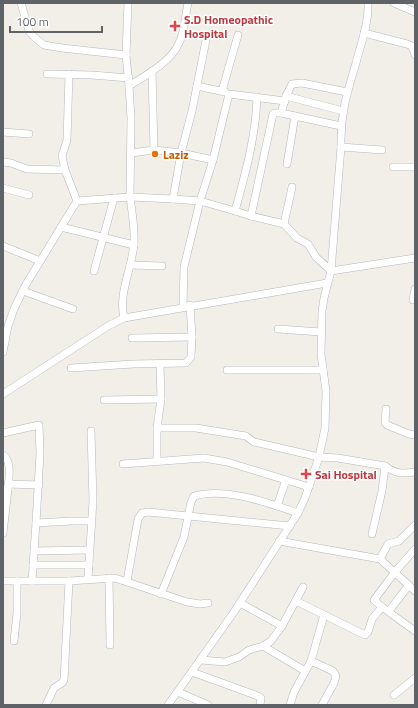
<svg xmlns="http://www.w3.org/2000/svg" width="418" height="708" font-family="'Titillium Web',sans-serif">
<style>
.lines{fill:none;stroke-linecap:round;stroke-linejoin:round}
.minor-casing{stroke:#b5b8bc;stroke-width:8}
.minor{stroke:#fff;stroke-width:7}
.health-dot{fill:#e0444e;stroke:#fff;stroke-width:1.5}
.food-dot{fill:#e8710a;stroke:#fff;stroke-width:1.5}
.labels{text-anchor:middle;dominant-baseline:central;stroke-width:3;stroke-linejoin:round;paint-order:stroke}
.health-label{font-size:12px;font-weight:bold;fill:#be3a42;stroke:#fff;text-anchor:start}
.food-label{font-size:12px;font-weight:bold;fill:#c56008;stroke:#fff;text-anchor:start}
</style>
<rect width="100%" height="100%" fill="#f1efe8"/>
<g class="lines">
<g class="minor-casing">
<g id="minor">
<path d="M21 3 29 31 34 37 44 45 62 48 126 55"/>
<path d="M128 3 126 55 129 86"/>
<path d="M188 3C185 16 185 31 179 43 172 61 145 76 129 86L131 118 130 197 173 199 181 153 192 111 207 35"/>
<path d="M394 3 415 12"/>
<path d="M364 33 407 44 412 46 415 55"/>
<path d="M152 71 154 150"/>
<path d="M47 74 92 75 129 78"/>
<path d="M69 74 67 140 62 156 65 170 77 201"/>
<path d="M197 86 225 92"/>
<path d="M222 91 238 35"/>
<path d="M286 96 343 111"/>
<path d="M281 113 286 96 292 84 302 83 347 92"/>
<path d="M3 132 29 134"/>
<path d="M341 147 382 150"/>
<path d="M131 153 154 150 181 153 213 160"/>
<path d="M3 162 11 163 27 169 65 170"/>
<path d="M287 164 295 116"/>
<path d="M393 167H415"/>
<path d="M3 188 29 195"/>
<path d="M173 199 200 201 213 160 229 94 285 101"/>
<path d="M235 211 251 216 273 114 275 113H281L341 126"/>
<path d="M251 216 284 224 297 238 308 244 316 257 331 271 415 258"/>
<path d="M284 224 292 187"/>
<path d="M61 227 134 245"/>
<path d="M3 246 40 261"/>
<path d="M130 265 162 266"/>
<path d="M94 271 114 198"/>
<path d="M23 291 73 309"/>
<path d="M413 300 415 289"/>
<path d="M183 307 184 267 200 201 235 211C245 175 256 136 257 97"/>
<path d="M278 329 321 332"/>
<path d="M132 338 192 337"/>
<path d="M3 352 8 326 14 309 25 286 77 201 130 197C132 213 135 228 134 244 132 268 118 294 124 318"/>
<path d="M71 368 133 364 186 363 191 357 192 337 190 305"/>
<path d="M227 370H323"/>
<path d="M3 394 108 326 124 318 327 283"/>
<path d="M104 400 161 399"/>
<path d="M386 409 385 422 387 425 409 434 415 435"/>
<path d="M157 428H196L246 436 254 442 319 457 338 458 385 466 382 491 372 534"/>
<path d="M3 433 39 425 40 453 36 523"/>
<path d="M3 455C12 461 9 478 8 489H3"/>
<path d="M157 461V428L161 399 160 364"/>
<path d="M123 464 204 458 227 462 309 487"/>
<path d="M385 466C396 474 402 474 415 472"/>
<path d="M8 484 39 485"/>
<path d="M277 506 286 480"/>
<path d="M3 533 8 489"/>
<path d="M279 541 380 559 415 591"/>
<path d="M415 549 395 572 374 600 382 607 415 631"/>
<path d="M34 551 89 550"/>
<path d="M380 559 388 544 399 541 415 525"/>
<path d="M33 565H89"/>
<path d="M109 578 110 645"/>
<path d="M88 579 93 501 91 431"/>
<path d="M3 581H69L115 578 187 602 200 604 208 603"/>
<path d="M32 581 36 523 71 521H91"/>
<path d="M127 581 138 519 142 513 148 512 290 526"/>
<path d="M161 594 184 537 191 502 194 496C226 487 268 503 298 513"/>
<path d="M296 601 365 635 368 632 372 619 382 607"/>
<path d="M240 603 282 626"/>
<path d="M389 611 409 585"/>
<path d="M14 641 17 613V581"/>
<path d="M263 646 305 671"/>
<path d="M201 660 225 662 239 657 249 650 263 646 271 641 282 626 303 587"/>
<path d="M311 661 324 615"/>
<path d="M192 672 258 696 261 698 260 705"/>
<path d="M178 692 208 705"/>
<path d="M394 695 415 678"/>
<path d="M46 705 54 688 62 683 64 680 69 581"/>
<path d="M168 705 234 612 298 513 305 498 319 457 325 428 326 391 321 354 322 311 324 298 331 271 341 147C340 115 347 93 356 63 361 43 369 23 368 3"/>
<path d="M290 705 294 692 311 661 333 671 336 676 334 683 322 705"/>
</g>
</g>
<use href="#minor" class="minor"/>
</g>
<g class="health-dot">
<path d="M173 20h4v4h4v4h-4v4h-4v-4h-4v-4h4z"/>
<path d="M304 468h4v4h4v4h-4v4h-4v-4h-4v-4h4z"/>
</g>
<circle class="food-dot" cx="155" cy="154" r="4"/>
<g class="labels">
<g class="health-label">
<text x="184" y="19">S.D Homeopathic<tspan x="184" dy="14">Hospital</tspan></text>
<text x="315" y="474">Sai Hospital</text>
</g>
<g class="food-label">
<text x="163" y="154">Laziz</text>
</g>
</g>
<rect width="418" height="708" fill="none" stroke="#5f6368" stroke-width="8"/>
<path d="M10 26v6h92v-6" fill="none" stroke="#5f6368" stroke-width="2"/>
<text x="16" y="26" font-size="12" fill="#5f6368" stroke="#ffffff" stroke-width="3" paint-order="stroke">100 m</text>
</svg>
